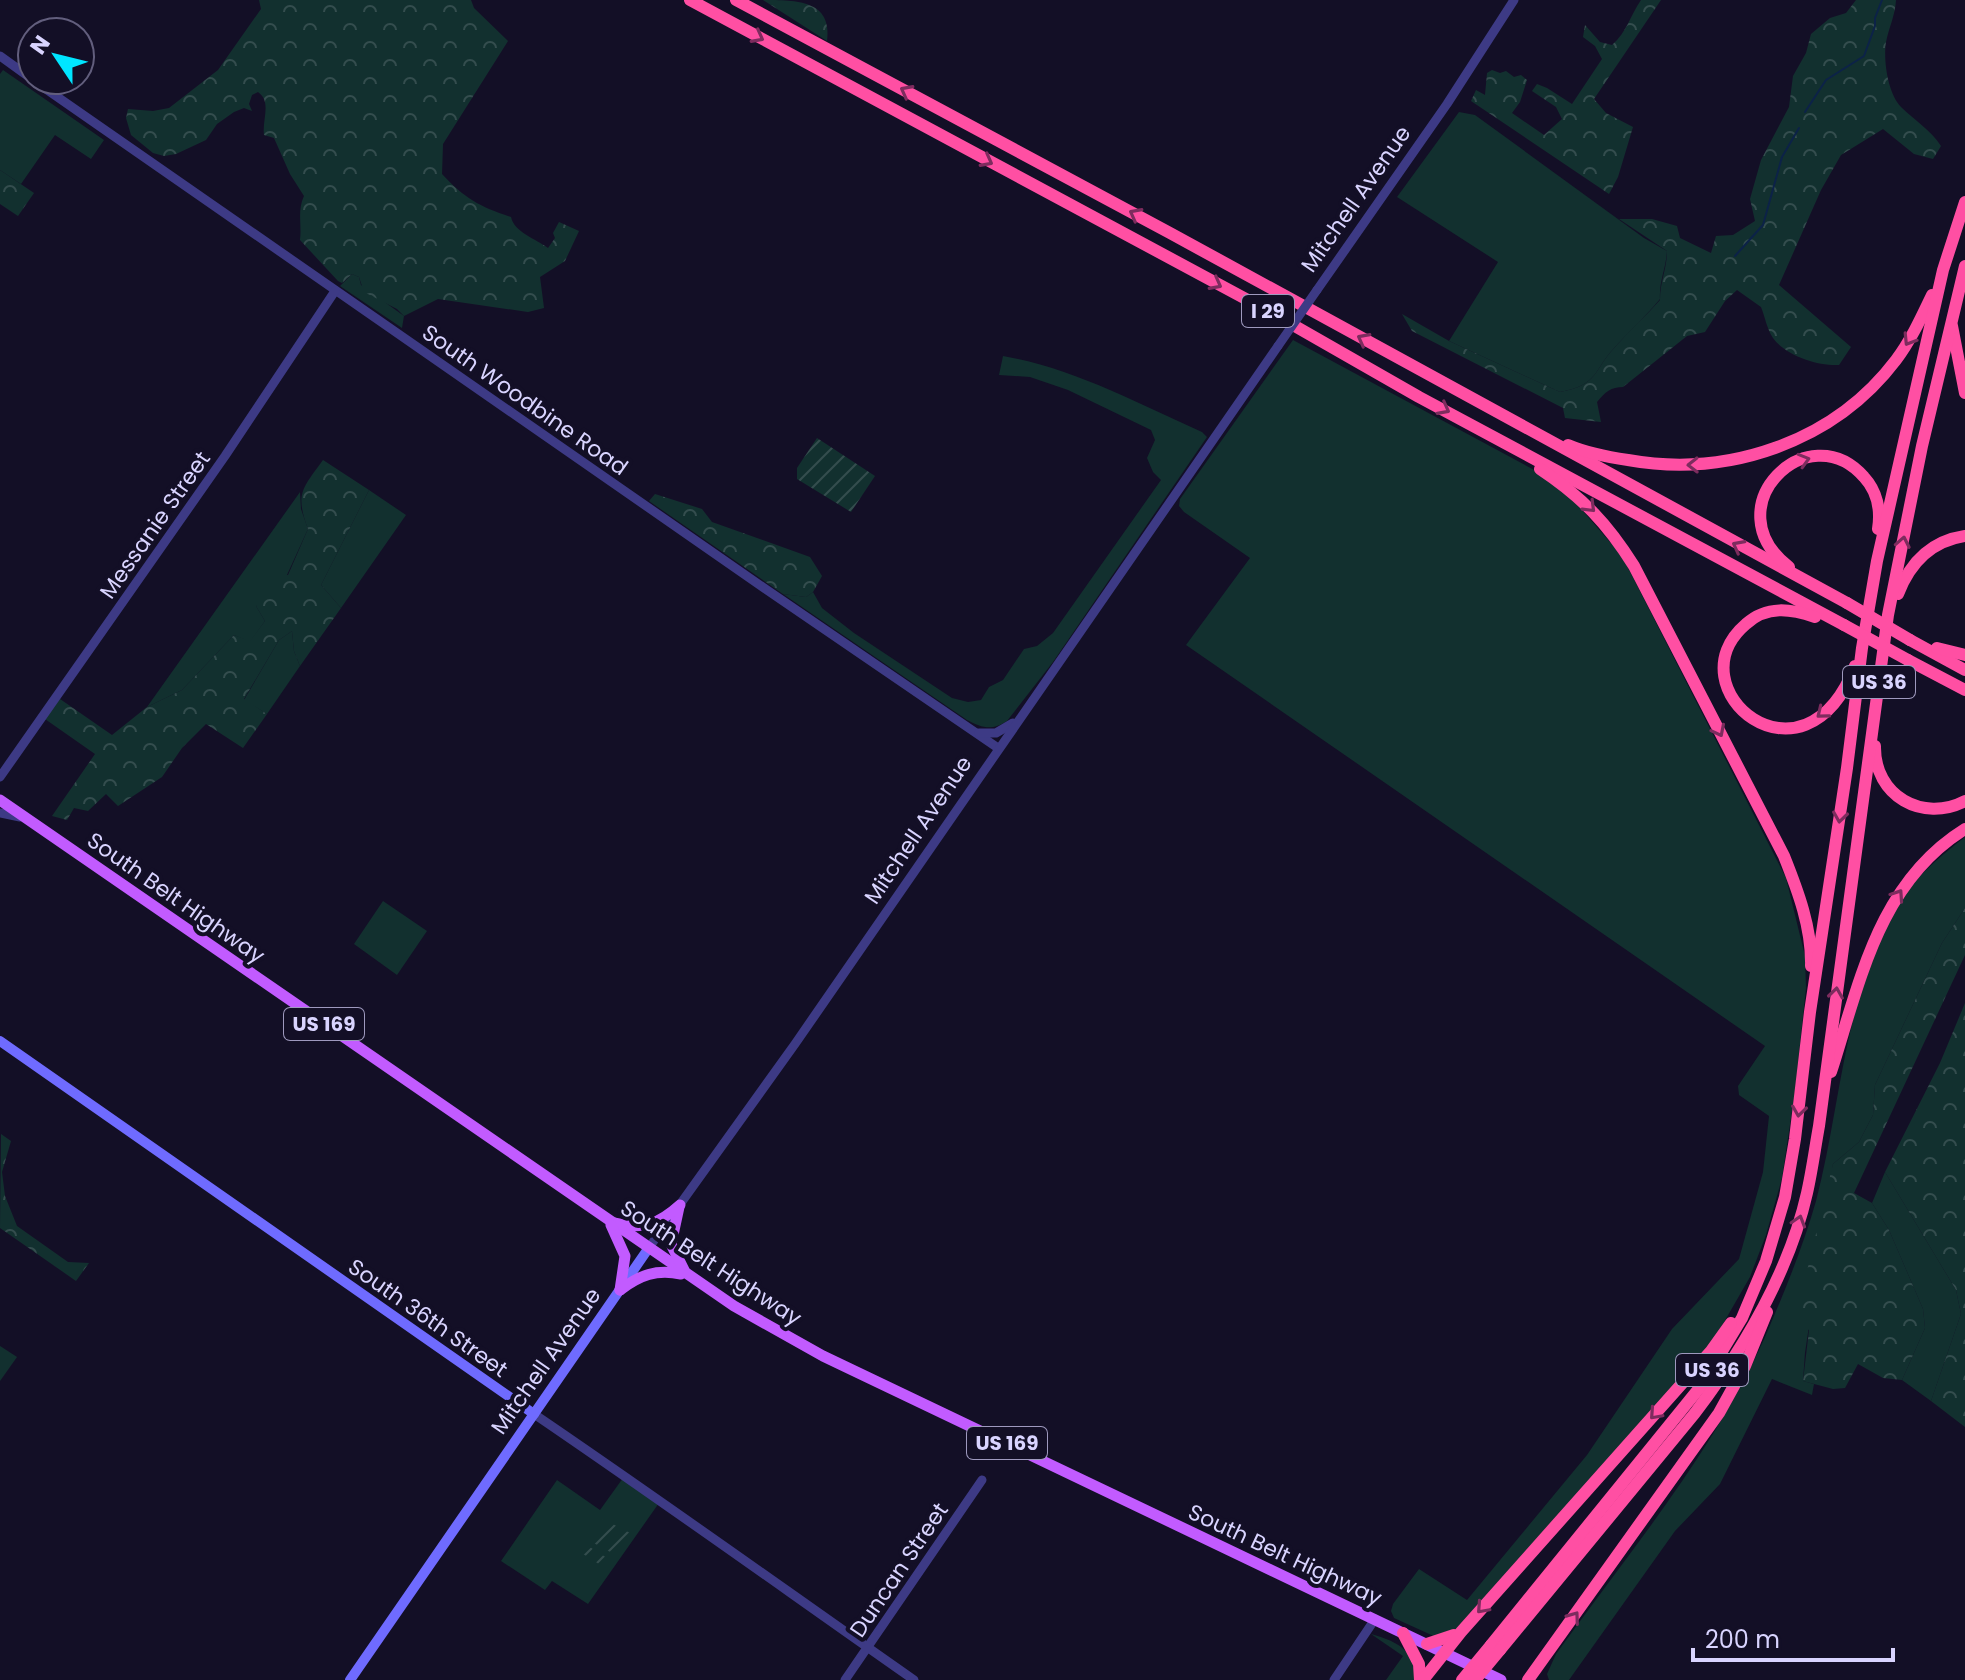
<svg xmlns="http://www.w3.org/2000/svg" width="1965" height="1680" font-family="Poppins,sans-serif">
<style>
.grass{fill:#12302f}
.forest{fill:url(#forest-crowns)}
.garden{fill:url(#garden-furrows)}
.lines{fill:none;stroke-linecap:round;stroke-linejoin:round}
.stream{stroke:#0c2248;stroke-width:2}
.tertiary{stroke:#3d3a85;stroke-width:9}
.secondary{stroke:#6f6bff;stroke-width:10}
.primary{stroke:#c25bff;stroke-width:11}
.motorway{stroke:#ff4fa3;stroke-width:12}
.tertiary-bridge{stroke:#3d3a85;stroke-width:9}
.motorway-bridge{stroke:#ff4fa3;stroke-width:12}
.oneway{stroke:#7d2c5e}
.labels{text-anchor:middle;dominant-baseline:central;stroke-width:8;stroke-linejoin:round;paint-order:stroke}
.shield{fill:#130f26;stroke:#9e99be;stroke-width:2}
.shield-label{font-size:20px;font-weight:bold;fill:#d9d4ff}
.street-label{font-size:22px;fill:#d9d4ff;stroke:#130f26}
</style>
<defs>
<pattern id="forest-crowns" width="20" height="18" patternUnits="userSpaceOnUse" patternTransform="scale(2)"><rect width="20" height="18" fill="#12302f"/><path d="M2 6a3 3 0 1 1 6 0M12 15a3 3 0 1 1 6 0" fill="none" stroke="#344d4e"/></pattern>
<pattern id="garden-furrows" width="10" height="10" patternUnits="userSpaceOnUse" patternTransform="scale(2)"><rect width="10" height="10" fill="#12302f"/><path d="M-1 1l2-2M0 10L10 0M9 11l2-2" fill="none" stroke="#344d4e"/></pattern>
</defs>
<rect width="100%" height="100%" fill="#130f26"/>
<g class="grass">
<path d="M3 70 104 140 91 159 55 135 21 184 0 170V74Z"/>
<path d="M1459 112 1475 115 1644 238 1667 251C1666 269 1659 281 1660 299 1646 316 1631 330 1616 346 1593 370 1599 385 1560 392L1449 341 1498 262 1397 197Z"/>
<path d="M352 274 359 277 361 285 404 316 402 328 340 286Z"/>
<path d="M1293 340 1536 471 1576 503 1622 556 1786 878 1805 956 1806 988 1795 1091 1782 1178 1766 1235 1750 1277 1712 1343 1455 1630 1438 1638 1394 1618 1391 1611 1393 1604 1419 1569 1467 1600 1587 1455 1672 1329 1739 1259 1763 1172 1769 1116 1739 1095 1738 1086 1765 1046 1186 645 1250 558 1184 512 1179 506 1180 499Z"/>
<path d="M1003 356C1073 368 1137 403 1202 432L1207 437 1053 662 1007 721C992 731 982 728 967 720L783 594 806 597 813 592 822 608 854 633 952 698 968 702 981 700 989 687 1003 680 1024 649 1037 646 1053 633 1161 480 1153 472 1147 458 1155 440 1151 430 1068 390 1030 377 999 375Z"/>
<path d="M369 490 406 515 341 608 321 585Z"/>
<path d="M300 492 301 509 308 529 287 575 256 606 265 621 250 642 234 635 182 690 147 707Z"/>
<path d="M292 631 294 651 300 666 267 714 244 700 279 640Z"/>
<path d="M1965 837V908L1942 943 1875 1085 1873 1115 1859 1142 1833 1164 1805 1353 1803 1381 1814 1384 1812 1395 1772 1379 1720 1484 1675 1531 1569 1680H1549L1547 1674 1556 1654C1630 1551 1713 1453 1765 1337 1784 1293 1803 1247 1816 1201 1842 1102 1844 989 1901 900 1917 875 1942 855 1965 837Z"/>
<path d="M383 901 427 931 397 975 354 944Z"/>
<path d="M1885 1172 1956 1290 1961 1314 1931 1401 1902 1380 1925 1328 1923 1309 1889 1230 1872 1203Z"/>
<path d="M623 1478 659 1503 588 1604 552 1581 545 1590 501 1561 557 1480 600 1510Z"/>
<path d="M1371 1634C1399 1642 1414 1650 1416 1680H1386L1403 1656Z"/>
</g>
<g class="forest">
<path d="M259 0H471L474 8 508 41 443 144 442 174C464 198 480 207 511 217 514 232 536 239 548 248L555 238 553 233 559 222 579 231 565 261 540 277 544 308 528 312 438 299 404 316 397 309 364 292 359 277 352 274 342 283 338 281 300 240C302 225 297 211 304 196L290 174 274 138 264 135C262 119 272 102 258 92L252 95 249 104 252 111 244 108 234 112 217 124 206 140 176 154 164 156 153 153 131 135 126 118 128 109 153 111 169 108 218 70 261 9Z"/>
<path d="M763 0C797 0 832 0 827 41Z"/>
<path d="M1641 0H1661L1594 99 1606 113 1633 127 1618 177 1609 194 1471 101 1476 90 1485 95 1487 73 1492 70 1500 73 1506 71 1514 77 1521 75 1527 80 1520 102 1512 113 1544 135 1562 119 1556 107 1532 91 1537 84 1547 88 1572 104 1602 59 1595 46 1583 37 1585 25 1600 42 1612 45C1627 32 1630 16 1641 0Z"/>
<path d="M1856 0H1896C1895 16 1889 27 1886 42 1883 60 1888 94 1901 107 1915 121 1930 129 1941 146L1933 159 1914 154 1883 129 1841 155 1821 190 1779 285 1851 347 1839 365C1818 366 1786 356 1773 338 1767 329 1765 317 1761 307L1737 290 1725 301 1705 332 1687 336 1623 387C1611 387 1605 392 1597 402L1601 422 1565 418 1563 408 1412 331 1402 314 1449 341 1560 392C1599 385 1593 370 1616 346 1630 330 1646 316 1660 300 1660 281 1667 269 1667 251L1619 219H1652L1677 226 1680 238 1711 253 1716 236 1733 235 1755 221 1750 199 1761 160 1789 107 1793 76 1806 53 1811 34 1830 18 1846 13Z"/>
<path d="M0 170 34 193 18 216 0 204Z"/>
<path d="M323 460 369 490 321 585 341 608 300 666 294 651 292 631 279 640 244 699 267 714 243 748 206 724 182 748 162 777 118 806 106 794 88 811 74 808 67 820 52 816 95 754 45 719 60 699 112 735 147 707 182 690 234 635 250 641 265 621 256 606 269 576 288 575 308 529C295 494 302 489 323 460Z"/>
<path d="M655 494 702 509 712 522 810 557 822 576 813 592 806 597 783 594 649 501Z"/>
<path d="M1965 908V955L1854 1193 1872 1203 1889 1230 1923 1309 1925 1328 1902 1380 1883 1378 1858 1364 1845 1388 1833 1389 1803 1381 1809 1330 1795 1320 1833 1164 1859 1142 1873 1115 1875 1085 1942 943Z"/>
<path d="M1965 1003V1427L1931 1401 1961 1314 1956 1290 1885 1172 1940 1063Z"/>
<path d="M1 1134 11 1141 2 1172 5 1196 17 1226 68 1262 89 1263 76 1281 0 1228Z"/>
<path d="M0 1346 17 1357 0 1381Z"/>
</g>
<g class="garden">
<path d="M817 438 875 476 851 512 797 479V468Z"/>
<path d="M603 1519 630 1533 621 1549 618 1547 614 1554 590 1541Z"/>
<path d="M585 1544 607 1558 602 1566 580 1552Z"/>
</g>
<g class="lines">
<g class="stream">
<path d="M1805 112 1826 80 1864 56 1875 26V18L1882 0"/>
<path d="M1735 256 1763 225 1782 157 1799 128"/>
</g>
<g class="tertiary">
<path d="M0 56 32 79"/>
<path d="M33 80 767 590 998 748"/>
<path d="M1317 290 1447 104 1514 0"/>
<path d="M979 733H996L1013 723"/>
<path d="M0 777 225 456 335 291"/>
<path d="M0 813 20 817"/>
<path d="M648 1249 795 1044 1278 346"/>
<path d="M534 1414C662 1501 787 1591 914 1680"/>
<path d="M845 1680 982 1480"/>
<path d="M1334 1680 1375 1619"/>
</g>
<g class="secondary">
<path d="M0 1041 534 1414"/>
<path d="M350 1680 648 1249"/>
</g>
<g class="primary">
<path d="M0 800 734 1306 823 1356 1501 1680"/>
<path d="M679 1207 671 1244 684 1270"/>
<path d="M615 1223C643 1230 659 1224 680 1205"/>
<path d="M611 1225 625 1256 620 1290"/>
<path d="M620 1290C640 1275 656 1269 681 1274"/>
</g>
<g class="motorway">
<path d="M690 0 1272 313 1419 397 1844 625"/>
<path d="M736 0 1170 233 1847 603"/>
<path d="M1952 326 1965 393"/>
<path d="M1568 445C1587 453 1607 457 1628 460 1728 478 1834 442 1896 360 1911 340 1921 318 1932 295"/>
<path d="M1540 469C1582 497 1607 523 1634 566L1784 856C1798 891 1812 928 1811 966"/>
<path d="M1789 567C1712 508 1808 413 1864 477 1877 491 1881 510 1878 529"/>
<path d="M1898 594C1910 563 1931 541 1965 536"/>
<path d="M1815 617C1791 609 1767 605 1746 624 1671 688 1804 799 1855 666"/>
<path d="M1910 640 1965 670"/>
<path d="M1937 648 1965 655"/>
<path d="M1908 660 1965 690"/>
<path d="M1875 746C1874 796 1923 823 1965 801"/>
<path d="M1831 1072C1860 982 1878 883 1965 829"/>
<path d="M1403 1633 1419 1664 1420 1680"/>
<path d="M1427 1644 1454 1635"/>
<path d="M1491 1645 1701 1386 1742 1318 1766 1261 1785 1197 1795 1139 1810 1012 1847 768 1862 648 1877 561 1943 270 1965 202"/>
<path d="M1500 1650 1695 1413C1744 1348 1789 1273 1807 1193 1812 1171 1815 1148 1819 1126L1888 615 1922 446 1965 266"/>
<path d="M1423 1680 1461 1632 1711 1351 1731 1323"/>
<path d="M1528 1680 1719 1413 1745 1366 1767 1312"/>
</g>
<path class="tertiary-bridge" d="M1278 346 1317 290"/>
<g class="motorway-bridge">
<path d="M1847 603 1910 640"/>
<path d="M1844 625 1908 660"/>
<path d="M1462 1680 1491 1645"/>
<path d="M1475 1680 1500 1650"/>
</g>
</g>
<defs><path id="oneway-chevron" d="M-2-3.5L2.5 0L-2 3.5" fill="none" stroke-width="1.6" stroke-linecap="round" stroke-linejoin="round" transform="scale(2)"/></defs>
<g class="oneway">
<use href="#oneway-chevron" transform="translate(758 37) rotate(28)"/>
<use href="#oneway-chevron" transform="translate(906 91) rotate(-152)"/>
<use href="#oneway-chevron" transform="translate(987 161) rotate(28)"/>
<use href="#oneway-chevron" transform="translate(1135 214) rotate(-152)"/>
<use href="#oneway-chevron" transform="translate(1216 284) rotate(28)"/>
<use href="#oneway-chevron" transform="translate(1363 339) rotate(-152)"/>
<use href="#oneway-chevron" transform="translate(1909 340) rotate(122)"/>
<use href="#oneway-chevron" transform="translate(1444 409) rotate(28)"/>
<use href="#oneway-chevron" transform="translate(1804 460) rotate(-16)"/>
<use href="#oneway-chevron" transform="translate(1693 465) rotate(179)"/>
<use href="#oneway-chevron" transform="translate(1590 507) rotate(45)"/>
<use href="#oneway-chevron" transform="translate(1903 542) rotate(-79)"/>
<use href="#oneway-chevron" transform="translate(1738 546) rotate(-152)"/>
<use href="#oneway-chevron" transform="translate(1822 713) rotate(141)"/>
<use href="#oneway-chevron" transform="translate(1719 731) rotate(63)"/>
<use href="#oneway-chevron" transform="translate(1840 817) rotate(98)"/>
<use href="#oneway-chevron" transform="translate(1898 895) rotate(-56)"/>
<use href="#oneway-chevron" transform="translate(1836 993) rotate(-82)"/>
<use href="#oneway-chevron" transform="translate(1799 1111) rotate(98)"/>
<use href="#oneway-chevron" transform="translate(1799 1221) rotate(-73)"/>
<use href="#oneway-chevron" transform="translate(1655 1414) rotate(132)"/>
<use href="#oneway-chevron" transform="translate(1482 1608) rotate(132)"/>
<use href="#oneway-chevron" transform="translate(1574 1617) rotate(-54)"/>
</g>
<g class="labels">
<g class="shield">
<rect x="1242" y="295" width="52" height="32" rx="6"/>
<rect x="1843" y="666" width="72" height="32" rx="6"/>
<rect x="284" y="1008" width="80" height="32" rx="6"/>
<rect x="1676" y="1354" width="72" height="32" rx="6"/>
<rect x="967" y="1427" width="80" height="32" rx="6"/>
</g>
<g class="shield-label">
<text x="1268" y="311">I 29</text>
<text x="1879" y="682">US 36</text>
<text x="324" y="1024">US 169</text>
<text x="1712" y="1370">US 36</text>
<text x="1007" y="1443">US 169</text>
</g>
<g class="street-label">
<text transform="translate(1356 199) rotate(-55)">Mitchell Avenue</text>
<text transform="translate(525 400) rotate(35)">South Woodbine Road</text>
<text transform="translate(155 525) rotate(-55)">Messanie Street</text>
<text transform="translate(918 830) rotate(-56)">Mitchell Avenue</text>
<text transform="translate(176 898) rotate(35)">South Belt Highway</text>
<text transform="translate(711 1263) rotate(33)">South Belt Highway</text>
<text transform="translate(428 1318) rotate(35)">South 36th Street</text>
<text transform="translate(546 1361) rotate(-55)">Mitchell Avenue</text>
<text transform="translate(1285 1555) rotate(25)">South Belt Highway</text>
<text transform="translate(899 1570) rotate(-56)">Duncan Street</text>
</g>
</g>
<g transform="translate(56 56) rotate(305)"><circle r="38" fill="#130f26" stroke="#625e7d" stroke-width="2"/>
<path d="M0-6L14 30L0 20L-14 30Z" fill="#00e5ff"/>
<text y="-12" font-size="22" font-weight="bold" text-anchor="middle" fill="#d9d4ff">N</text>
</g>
<path d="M1693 1648v12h200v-12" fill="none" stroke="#d9d4ff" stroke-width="4"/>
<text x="1705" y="1648" font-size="24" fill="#d9d4ff" stroke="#130f26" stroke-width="6" paint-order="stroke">200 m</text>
</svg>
